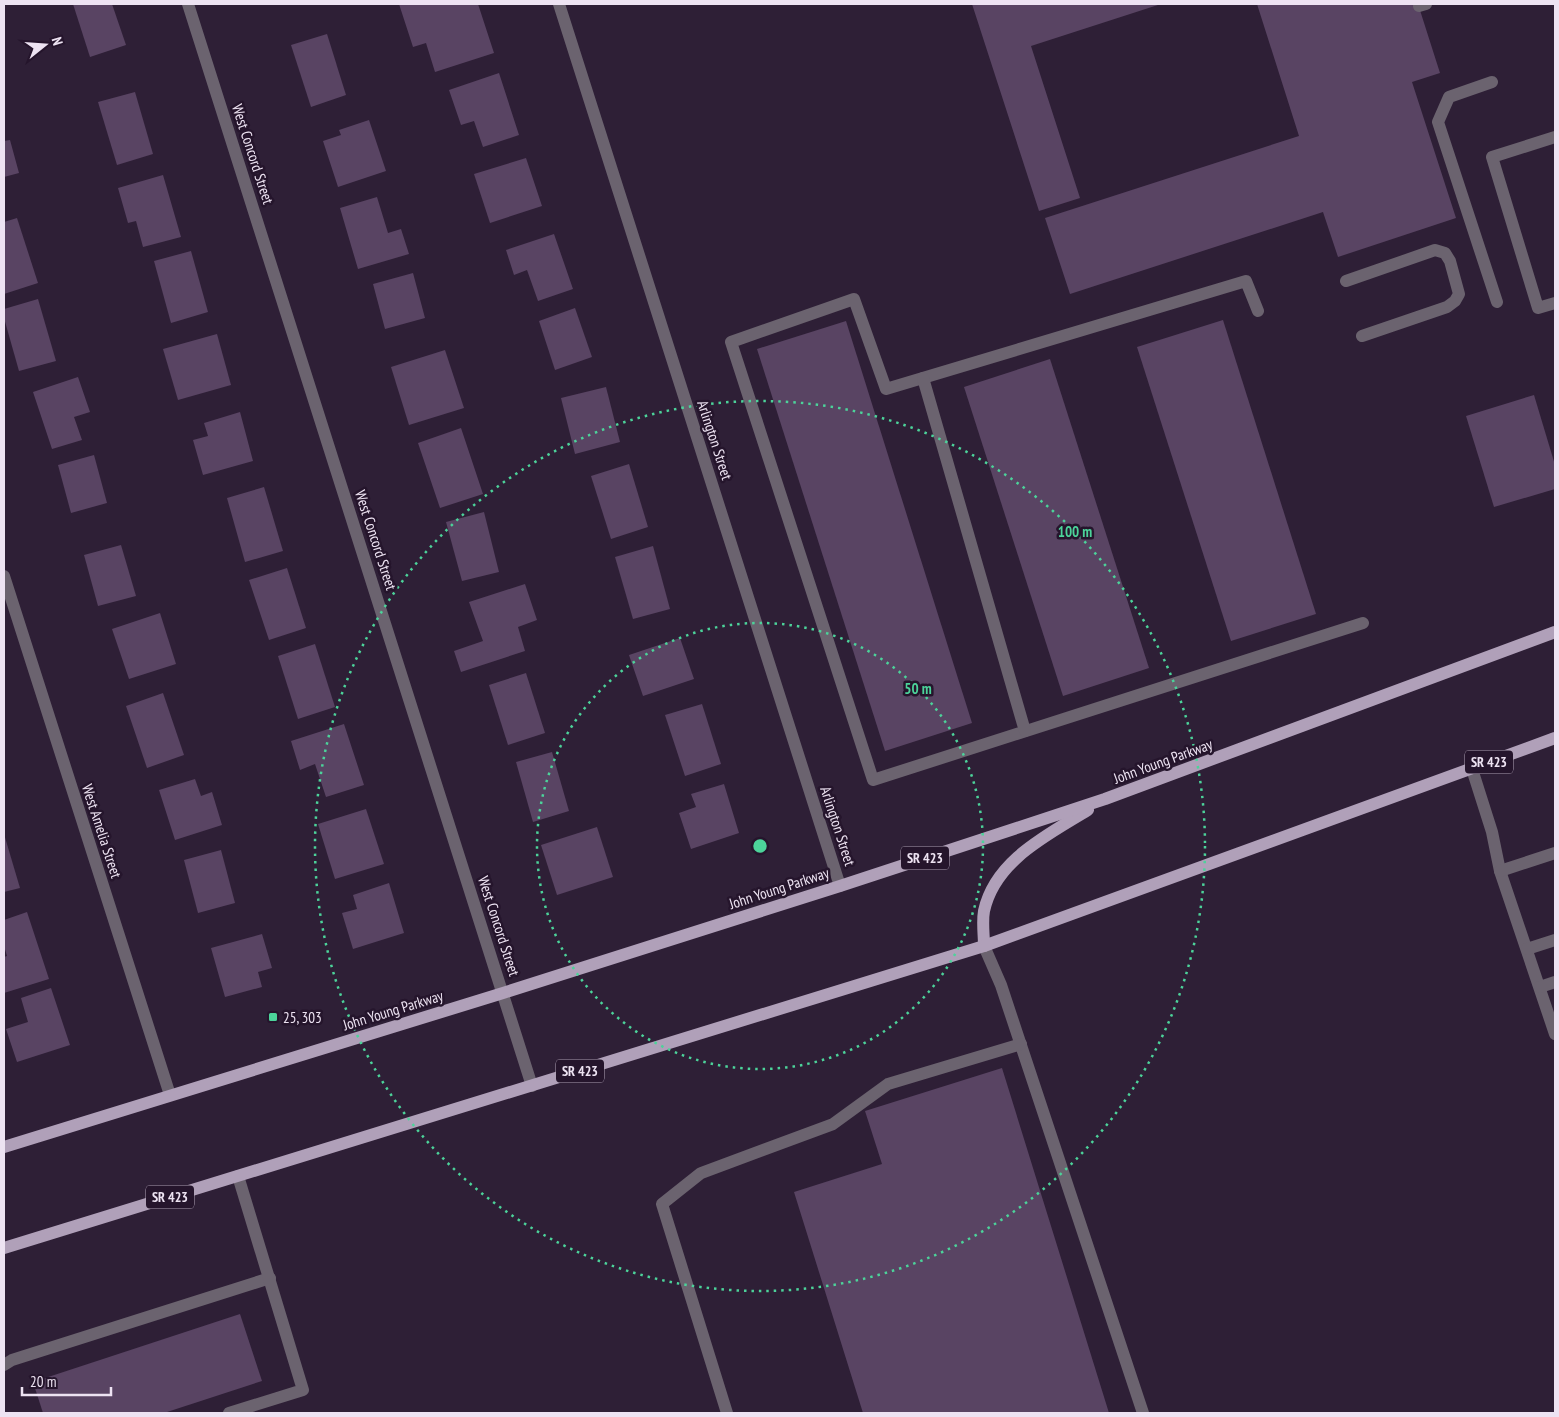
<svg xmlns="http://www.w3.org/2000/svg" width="1559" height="1417" font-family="'PT Sans Narrow',sans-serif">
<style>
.building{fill:#594463}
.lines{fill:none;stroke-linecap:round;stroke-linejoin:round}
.service{stroke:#6b636f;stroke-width:12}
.minor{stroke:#6b636f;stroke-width:12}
.primary{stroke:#b0a0b9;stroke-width:12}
.ring{fill:none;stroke:#4cd39a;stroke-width:2.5;stroke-dasharray:2.5 5}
.poi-dot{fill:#4cd39a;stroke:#25152c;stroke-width:2}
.labels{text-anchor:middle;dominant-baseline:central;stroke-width:5;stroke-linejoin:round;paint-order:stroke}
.shield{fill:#25152c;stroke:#b1a5b7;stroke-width:1}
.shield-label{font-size:14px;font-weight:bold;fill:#ede3f2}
.street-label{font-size:15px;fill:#ede3f2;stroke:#25152c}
.poi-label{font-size:15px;fill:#ede3f2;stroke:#25152c;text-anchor:start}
.centre{fill:#4cd39a;stroke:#25152c;stroke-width:2.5}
.ring-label{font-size:15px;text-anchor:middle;font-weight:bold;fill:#4cd39a;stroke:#25152c;stroke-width:5;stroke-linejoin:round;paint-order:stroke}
</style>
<rect width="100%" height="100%" fill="#2e1f36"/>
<g class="building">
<path d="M73 4H112L126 45 90 57Z"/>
<path d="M399 4H478L494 53 435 72 426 43 413 47Z"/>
<path d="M972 4H1161L1031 46 1080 198 1039 211Z"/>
<path d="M1257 4H1418L1440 73 1412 82 1456 218 1338 257 1323 212 1070 294 1045 218 1299 136Z"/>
<path d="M327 34 346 95 311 107 291 45Z"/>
<path d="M499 73 519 135 483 147 474 121 461 125 449 90Z"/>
<path d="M135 92 153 154 117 165 98 102Z"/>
<path d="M369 120 386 171 338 187 323 141 341 135 339 130Z"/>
<path d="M10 140 19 173 4 177V141Z"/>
<path d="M526 158 542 206 490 223 474 174Z"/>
<path d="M163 175 181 237 143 247 136 221 128 223 118 188Z"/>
<path d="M377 197 388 233 401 229 409 254 358 269 340 208Z"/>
<path d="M17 218 38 283 4 294V222Z"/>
<path d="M554 234 573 289 538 301 527 270 514 275 506 250Z"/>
<path d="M191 251 208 312 171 323 154 261Z"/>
<path d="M413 273 425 318 385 329 373 284Z"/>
<path d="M38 299 56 361 19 371 4 318V309Z"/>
<path d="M575 308 592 357 555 370 539 321Z"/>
<path d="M1223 320 1316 614 1231 641 1137 347Z"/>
<path d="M846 321 972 723 885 751 757 349Z"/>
<path d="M217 334 231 385 178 400 163 349Z"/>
<path d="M445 350 464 408 409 425 391 367Z"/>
<path d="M1050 359 1149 668 1063 696 964 387Z"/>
<path d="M78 377 90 412 74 417 82 440 52 449 33 392Z"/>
<path d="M606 387 620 442 575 454 561 398Z"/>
<path d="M1534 395 1555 465V489L1494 507 1466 416Z"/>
<path d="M240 412 253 461 203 475 193 440 208 436 204 423Z"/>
<path d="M461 428 483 494 440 508 418 443Z"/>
<path d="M94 455 107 503 71 513 58 465Z"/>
<path d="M629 464 648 527 611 539 591 476Z"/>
<path d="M264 487 283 551 245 562 227 498Z"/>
<path d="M484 512 499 572 462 581 446 522Z"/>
<path d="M121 545 136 596 98 606 84 555Z"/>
<path d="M653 546 670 609 633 619 615 557Z"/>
<path d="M287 568 306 628 269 640 249 580Z"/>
<path d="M525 584 537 620 518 627 525 651 461 672 454 651 483 641 469 602Z"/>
<path d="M160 613 176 664 129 679 112 629Z"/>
<path d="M680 638 694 679 643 696 629 655Z"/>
<path d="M315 644 335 707 298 719 278 656Z"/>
<path d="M526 673 545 733 508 745 489 685Z"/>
<path d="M163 693 184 755 147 768 126 706Z"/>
<path d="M702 704 721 764 685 776 665 715Z"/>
<path d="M344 724 364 785 326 797 315 764 300 770 291 741Z"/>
<path d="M552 752 569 811 533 822 516 762Z"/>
<path d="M195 779 201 796 212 792 222 825 175 840 159 790Z"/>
<path d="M724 784 739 833 691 849 679 813 696 807 691 794Z"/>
<path d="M366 809 384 864 335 879 318 824Z"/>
<path d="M597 827 613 877 557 895 541 845Z"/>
<path d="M4 834 20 888 4 892Z"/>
<path d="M221 850 235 903 198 913 184 860Z"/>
<path d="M389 883 404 933 353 949 342 913 357 909 353 895Z"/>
<path d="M27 912 49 979 4 993V957L7 956 4 946V920Z"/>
<path d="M262 934 272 968 258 972 262 987 225 997 211 948Z"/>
<path d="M51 988 70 1045 17 1062 6 1029 28 1022 21 998Z"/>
<path d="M1002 1068 1109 1413H863L794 1192 882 1164 865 1111Z"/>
<path d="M240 1314 262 1381 164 1413H43L33 1382Z"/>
</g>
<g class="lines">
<g class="service">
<path d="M1419 6 1426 4"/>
<path d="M1492 82 1449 97 1438 122 1497 302"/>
<path d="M1555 137 1492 157 1538 308 1555 303"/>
<path d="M1346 281 1435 250 1445 253 1450 261 1459 294 1455 301 1447 307 1362 336"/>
<path d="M1258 311 1246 281 886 389 854 299 731 342 873 780 1363 623"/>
<path d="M923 378 1025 731"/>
<path d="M1472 769 1492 832 1500 871 1555 1034"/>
<path d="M1500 871 1555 853"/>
<path d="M984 946 1001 985 1143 1413"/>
<path d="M1527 949 1555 940"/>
<path d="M1540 987 1555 982"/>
<path d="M4 1365 12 1360 270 1278"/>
<path d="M229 1413 303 1390 238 1176"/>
<path d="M727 1413 662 1204 701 1173 833 1124 888 1084 1021 1044"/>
</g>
<g class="minor">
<path d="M188 4 532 1086"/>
<path d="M559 4 840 886"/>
<path d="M4 576 170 1095"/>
</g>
<g class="primary">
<path d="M984 946C984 935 982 922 984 911 995 860 1048 835 1088 810"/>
<path d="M4 1147 503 993 840 886 1105 799 1555 632"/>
<path d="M4 1248 984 946 1555 738"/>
</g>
</g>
<g class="ring">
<circle cx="760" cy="846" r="223"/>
<circle cx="760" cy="846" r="445"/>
</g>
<rect class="poi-dot" x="268" y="1012" width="10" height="10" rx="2.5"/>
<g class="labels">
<g class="shield">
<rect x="1465" y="750.5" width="48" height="23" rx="4"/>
<rect x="901" y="846.5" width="48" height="23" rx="4"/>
<rect x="556" y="1059.5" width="48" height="23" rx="4"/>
<rect x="146" y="1185.5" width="48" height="23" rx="4"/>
</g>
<g class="shield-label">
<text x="1489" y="762">SR 423</text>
<text x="925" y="858">SR 423</text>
<text x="580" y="1071">SR 423</text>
<text x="170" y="1197">SR 423</text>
</g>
<g class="street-label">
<text transform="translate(253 154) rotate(72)">West Concord Street</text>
<text transform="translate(715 440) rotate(72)">Arlington Street</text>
<text transform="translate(376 540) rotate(72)">West Concord Street</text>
<text transform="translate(1163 761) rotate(-20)">John Young Parkway</text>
<text transform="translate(838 826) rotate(72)">Arlington Street</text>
<text transform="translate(102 831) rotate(72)">West Amelia Street</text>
<text transform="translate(779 888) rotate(-18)">John Young Parkway</text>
<text transform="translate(499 926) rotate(72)">West Concord Street</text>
<text transform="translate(393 1010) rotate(-17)">John Young Parkway</text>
</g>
<g class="poi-label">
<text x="283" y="1017">25, 303</text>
</g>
</g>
<circle cx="760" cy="846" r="8" class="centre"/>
<g class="ring-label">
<text x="1075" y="537">100 m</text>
<text x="918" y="694">50 m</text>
</g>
<rect width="1559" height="1417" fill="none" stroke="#ede3f2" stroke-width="10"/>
<g transform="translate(45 45) rotate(73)" stroke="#25152c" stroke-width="4" paint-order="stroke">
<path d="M0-4L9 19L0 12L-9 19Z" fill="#ede3f2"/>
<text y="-8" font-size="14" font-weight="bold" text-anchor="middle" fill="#ede3f2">N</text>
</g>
<path d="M22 1387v8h89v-8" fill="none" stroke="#ede3f2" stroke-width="2.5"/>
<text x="30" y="1387" font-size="15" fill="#ede3f2" stroke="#25152c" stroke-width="4" paint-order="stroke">20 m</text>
</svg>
